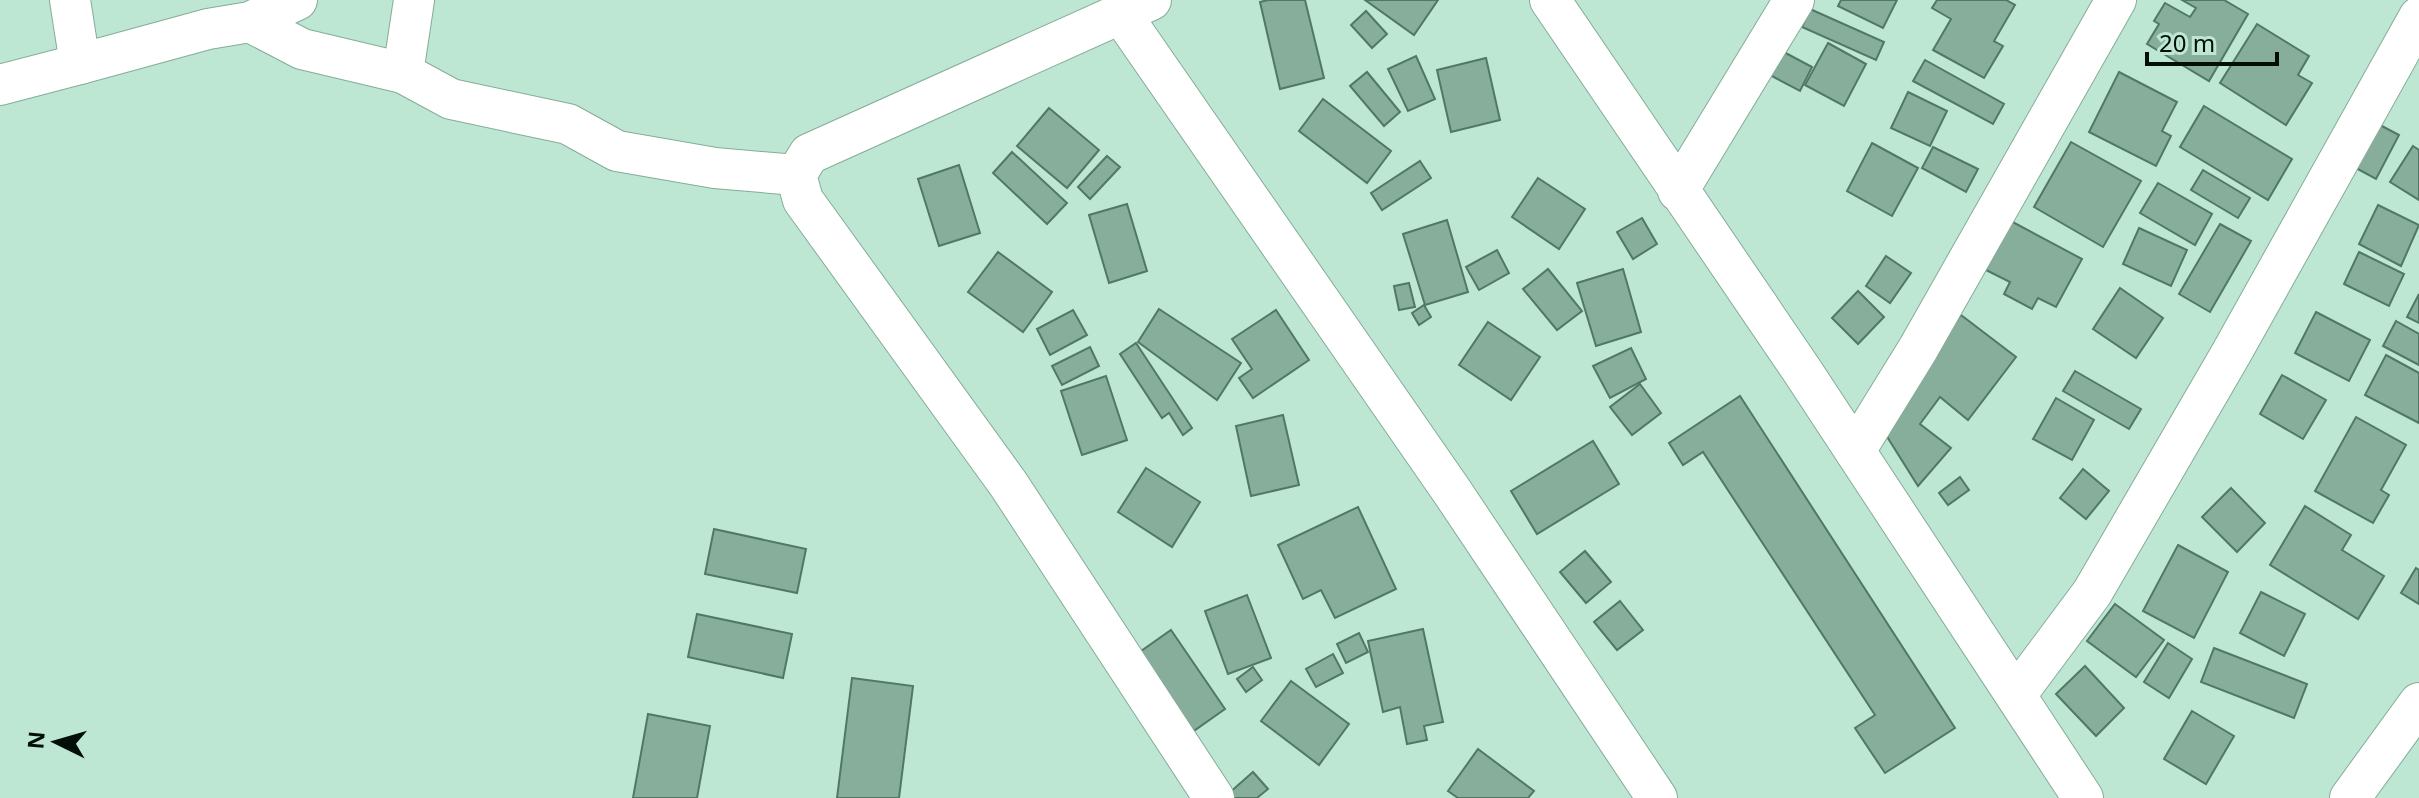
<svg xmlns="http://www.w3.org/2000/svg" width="2419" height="798" font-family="'Noto Sans',sans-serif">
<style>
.building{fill:#87ae9b;stroke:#517766;stroke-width:2}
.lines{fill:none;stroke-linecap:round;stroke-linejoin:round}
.minor-casing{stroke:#85ac99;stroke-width:42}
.minor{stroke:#fff;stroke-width:40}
</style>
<rect width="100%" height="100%" fill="#bee7d3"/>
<g class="building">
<path d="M1268 0H1305L1324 78 1280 89 1260 2Z"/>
<path d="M1365 0H1438L1414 35Z"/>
<path d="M1841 0H1897L1883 28 1838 6Z"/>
<path d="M1937 0H2006L2015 5 1994 41 2003 46 1984 78 1933 50 1951 19 1932 8Z"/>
<path d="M2182 0H2224L2248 14 2209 81 2147 44 2159 24 2154 21 2165 3 2190 17 2196 8Z"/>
<path d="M1810 9 1884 42 1876 60 1802 27Z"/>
<path d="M1366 11 1387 34 1372 48 1351 25Z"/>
<path d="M2257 24 2309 56 2298 75 2312 83 2286 125 2220 83Z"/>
<path d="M1828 43 1866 64 1844 106 1805 85Z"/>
<path d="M1780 50 1812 67 1800 91 1768 74Z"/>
<path d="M1416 56 1435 99 1408 111 1388 69Z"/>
<path d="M1486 58 1500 120 1451 132 1437 70Z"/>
<path d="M1925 60 2004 104 1993 124 1913 81Z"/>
<path d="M1367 72 1400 112 1384 126 1350 86Z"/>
<path d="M2119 72 2177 102 2162 131 2171 136 2156 166 2089 132Z"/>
<path d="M1908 92 1947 111 1930 146 1891 128Z"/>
<path d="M1323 99 1391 151 1367 183 1299 131Z"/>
<path d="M2204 106 2292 159 2268 200 2180 147Z"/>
<path d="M1049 108 1099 150 1067 188 1017 146Z"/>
<path d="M2378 124 2399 135 2376 179 2354 167Z"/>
<path d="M2071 142 2141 181 2103 247 2034 207Z"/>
<path d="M1872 143 1918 168 1892 216 1847 191Z"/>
<path d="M2413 146 2419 150V200L2390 182Z"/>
<path d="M1933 147 1978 169 1966 192 1922 168Z"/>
<path d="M1012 152 1067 203 1047 224 993 173Z"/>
<path d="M1107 156 1120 167 1090 199 1078 187Z"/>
<path d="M1420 161 1431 178 1382 210 1371 193Z"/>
<path d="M959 165 980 233 939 246 918 179Z"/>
<path d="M2203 170 2250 198 2238 218 2191 190Z"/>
<path d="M1538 178 1585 209 1559 249 1512 217Z"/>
<path d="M2158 183 2212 214 2195 245 2140 213Z"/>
<path d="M1127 204 1147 271 1109 283 1089 215Z"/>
<path d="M2378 205 2419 225 2401 266 2359 244Z"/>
<path d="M1642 218 1657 244 1633 259 1617 232Z"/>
<path d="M2007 219 2082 259 2056 307 2038 298 2032 309 2004 294 2010 282 1982 268Z"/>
<path d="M1447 220 1468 292 1425 305 1403 234Z"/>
<path d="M2220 224 2251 241 2210 312 2179 294Z"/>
<path d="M2139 228 2187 250 2171 286 2123 264Z"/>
<path d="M1497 250 1509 273 1479 290 1466 267Z"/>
<path d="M998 252 1052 292 1023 332 968 292Z"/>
<path d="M2359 252 2404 274 2389 306 2344 284Z"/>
<path d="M1886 256 1911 273 1890 303 1866 286Z"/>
<path d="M1548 269 1582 311 1557 330 1523 289Z"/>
<path d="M1623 269 1641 332 1596 346 1577 283Z"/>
<path d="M1409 283 1415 307 1399 310 1394 286Z"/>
<path d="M2120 288 2163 318 2136 358 2093 329Z"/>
<path d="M1858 291 1884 317 1858 344 1832 318Z"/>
<path d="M2419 294V323L2407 317Z"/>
<path d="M1424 305 1431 317 1419 325 1412 313Z"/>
<path d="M1159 309 1241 363 1217 400 1138 342Z"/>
<path d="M1073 310 1087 335 1050 355 1037 329Z"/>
<path d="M1276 310 1309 360 1253 398 1239 378 1252 369 1232 339Z"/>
<path d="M2316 312 2370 340 2349 381 2295 353Z"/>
<path d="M1961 315 2016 357 1968 420 1940 397 1920 424 1951 448 1918 486 1886 435 1882 420Z"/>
<path d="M2396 321 2419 334V365L2383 346Z"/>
<path d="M1488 322 1540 357 1511 400 1459 365Z"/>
<path d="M1136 343 1192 428 1183 435 1169 413 1162 418 1120 354Z"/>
<path d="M1090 347 1099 366 1062 385 1052 366Z"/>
<path d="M1631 348 1646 379 1610 398 1593 366Z"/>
<path d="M2386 355 2419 373V423L2365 395Z"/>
<path d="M2075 371 2141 409 2129 429 2063 391Z"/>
<path d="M2282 375 2326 400 2303 439 2260 414Z"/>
<path d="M1106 376 1127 440 1082 455 1061 391Z"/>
<path d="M1640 384 1661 413 1632 435 1610 407Z"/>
<path d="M1740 396 1955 728 1885 773 1855 728 1875 715 1703 452 1683 465 1669 443Z"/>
<path d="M2056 398 2094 420 2072 460 2033 439Z"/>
<path d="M1283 415 1299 485 1251 496 1236 426Z"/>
<path d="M2356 417 2406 445 2381 490 2389 495 2373 523 2315 491Z"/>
<path d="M1593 441 1619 484 1537 534 1511 491Z"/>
<path d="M1146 468 1200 502 1172 547 1118 512Z"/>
<path d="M2083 469 2109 491 2086 519 2060 498Z"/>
<path d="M1960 477 1969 490 1948 505 1939 493Z"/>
<path d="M2231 488 2265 523 2237 552 2202 517Z"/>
<path d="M2305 506 2351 535 2342 550 2384 576 2358 619 2270 565Z"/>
<path d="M1358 507 1396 589 1335 618 1321 590 1303 599 1278 545Z"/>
<path d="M714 529 806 549 797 593 705 574Z"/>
<path d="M2178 545 2228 572 2194 638 2143 611Z"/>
<path d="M1585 551 1611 582 1586 603 1560 572Z"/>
<path d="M2416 568 2419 570V604L2401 593Z"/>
<path d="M2261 592 2305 614 2284 656 2240 633Z"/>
<path d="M1247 595 1271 658 1228 674 1205 611Z"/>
<path d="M1620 601 1643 630 1617 650 1594 622Z"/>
<path d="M2115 604 2164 640 2136 677 2087 641Z"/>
<path d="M697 614 792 634 783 678 688 657Z"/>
<path d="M1423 629 1443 722 1424 726 1427 740 1407 744 1400 707 1383 712 1368 641Z"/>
<path d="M1171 630 1225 709 1188 735 1134 656Z"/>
<path d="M1359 633 1368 652 1346 663 1337 644Z"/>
<path d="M2168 643 2192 659 2169 698 2144 682Z"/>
<path d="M2214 648 2307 684 2294 718 2201 682Z"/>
<path d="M1333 654 1343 673 1316 687 1306 669Z"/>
<path d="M2085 666 2124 708 2096 736 2056 694Z"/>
<path d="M1253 667 1262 680 1246 692 1237 679Z"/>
<path d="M852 678 913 686 899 798H837Z"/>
<path d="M1291 681 1349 724 1319 765 1261 721Z"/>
<path d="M2192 711 2234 736 2206 784 2164 759Z"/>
<path d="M648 714 710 726 697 798H633Z"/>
<path d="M1478 749 1534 791 1528 798H1458L1448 791Z"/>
<path d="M1253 772 1268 789 1257 798H1232L1228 794Z"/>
</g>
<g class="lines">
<g class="minor-casing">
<g id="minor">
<path d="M1151 0 809 154 796 175 803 200 1009 485 1214 798"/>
<path d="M1550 0 1803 372 2083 798"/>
<path d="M1121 14 1451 490 1657 798"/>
<path d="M250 22 302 49 403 73 451 99 568 124 617 151 715 168 796 175"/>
<path d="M80 64 208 29 250 22 297 0"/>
<path d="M403 73 414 0"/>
<path d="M0 85 80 64 70 0"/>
<path d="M1678 191 1794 0"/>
<path d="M1855 451 1918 349 2116 0"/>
<path d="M2016 695 2092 593 2232 352 2419 17"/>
<path d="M2350 798 2419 703"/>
</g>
</g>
<use href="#minor" class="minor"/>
</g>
<g transform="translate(56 742) rotate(275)" stroke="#bee7d3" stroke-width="6" paint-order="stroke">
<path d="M0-6L14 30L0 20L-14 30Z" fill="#020f09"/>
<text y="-12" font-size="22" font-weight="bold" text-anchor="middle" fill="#020f09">N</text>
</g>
<path d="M2147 52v12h130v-12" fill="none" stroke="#020f09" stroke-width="4"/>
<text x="2159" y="52" font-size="24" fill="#020f09" stroke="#bee7d3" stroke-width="6" paint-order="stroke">20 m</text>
</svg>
